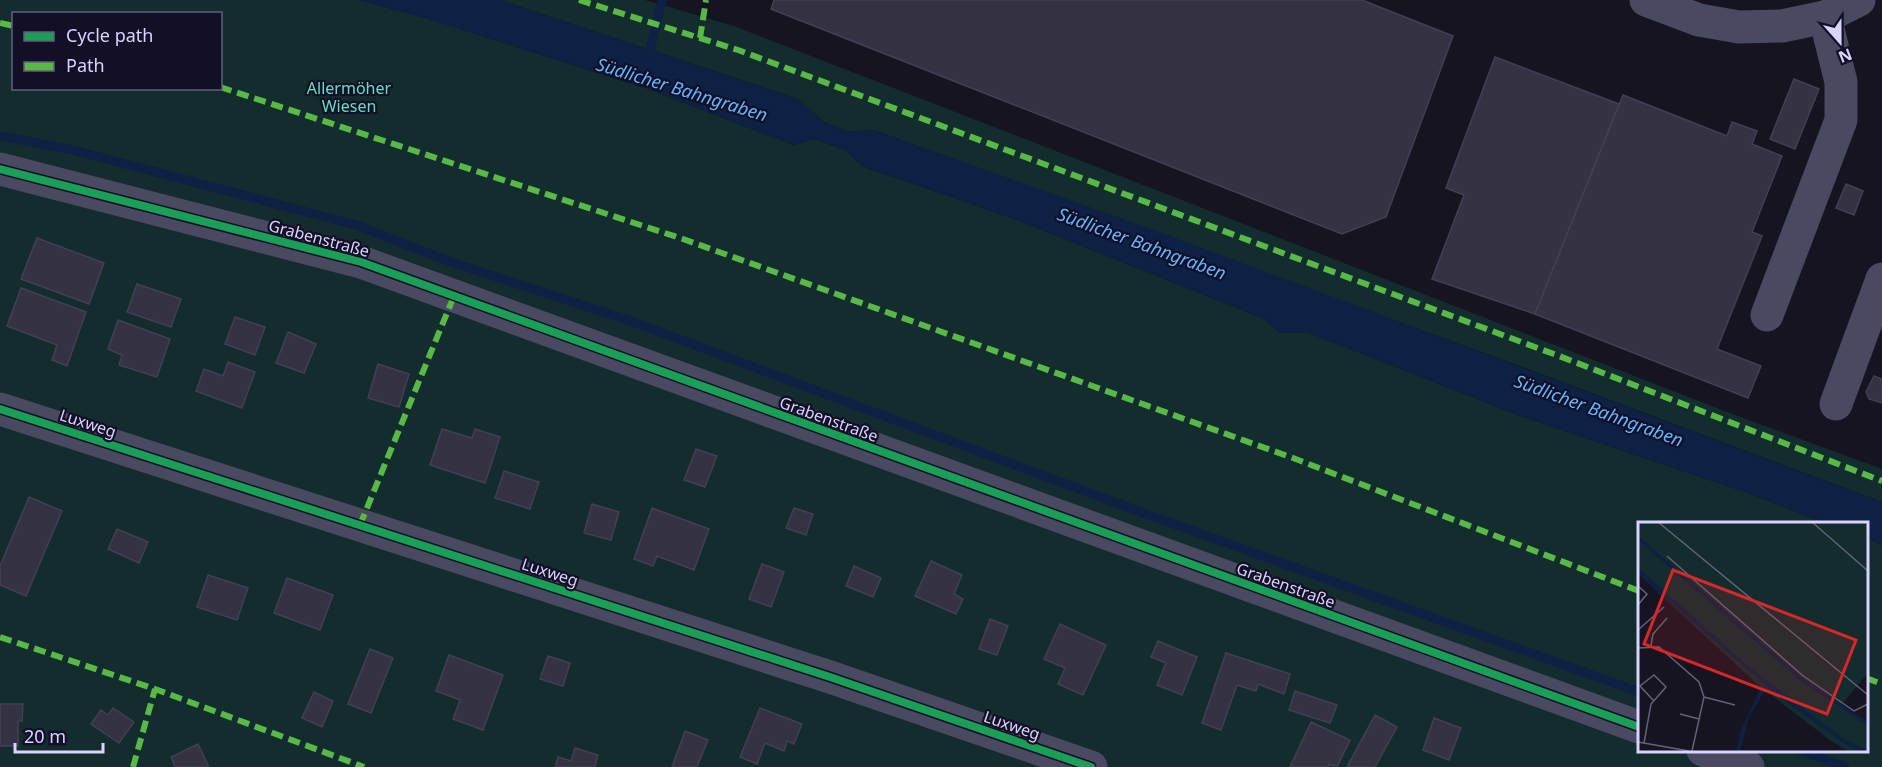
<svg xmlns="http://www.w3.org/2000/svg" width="1882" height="767" font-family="'Noto Sans',sans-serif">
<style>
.green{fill:#132c2d;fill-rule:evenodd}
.water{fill:#0d2144}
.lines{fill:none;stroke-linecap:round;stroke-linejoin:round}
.stream{stroke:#0d2144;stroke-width:9}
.building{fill:#343243;stroke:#433f54;stroke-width:1.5}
.minor{stroke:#4a4962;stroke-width:33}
.quiet{stroke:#58b947;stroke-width:6;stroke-dasharray:12 6;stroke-linecap:butt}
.cycleway-casing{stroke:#130f26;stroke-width:11}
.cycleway{stroke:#1a9f57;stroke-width:8}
.labels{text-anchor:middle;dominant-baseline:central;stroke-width:4.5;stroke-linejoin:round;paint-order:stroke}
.park-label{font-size:16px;fill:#5fe0c0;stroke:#130f26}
.street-label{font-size:16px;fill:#d9d4ff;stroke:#130f26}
.water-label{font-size:18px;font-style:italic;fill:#62b6ff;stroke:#130f26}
.inset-river{fill:none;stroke:#0d2144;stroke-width:3}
.inset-road{fill:none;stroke:#64617a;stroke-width:1.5}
.view{fill:#d62828;fill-opacity:0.15;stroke:#d62828;stroke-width:3}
.inset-edge{fill:none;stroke:#d9d4ff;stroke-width:3}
</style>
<rect width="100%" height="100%" fill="#161421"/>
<g class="green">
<path d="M0 0H359L426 18 648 89 793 145 814 139 846 150 861 166 1009 217 1264 319 1280 333 1307 332 1520 416 1745 492 1828 524H1639V750H1866V539L1882 545V767H0ZM14 14H220V88H14Z"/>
<path d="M500 0H645L734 26 1735 415 1882 469V502L1525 368 874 130 848 132 824 122 798 99Z"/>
</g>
<path class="water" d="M359 0H500L798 99 824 122 848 132 873 130 1143 226 1882 502V545L1866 539V524H1828L1745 492 1520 416 1307 332 1280 333 1264 319 1009 217 861 166 846 150 814 139 793 145 648 89 426 18Z"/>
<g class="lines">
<g class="stream">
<path d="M648 59 662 0"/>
<path d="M0 136 69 149 356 225 451 262 628 320 1138 511 1639 692"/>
<path d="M1799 750 1845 767"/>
</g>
</g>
<g class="building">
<path d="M774 0H1362L1453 36 1386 217 1342 234 771 9Z"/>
<path d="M1495 57 1619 104 1535 314 1432 279 1464 195 1446 188Z"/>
<path d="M1794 79 1819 89 1795 149 1770 139Z"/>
<path d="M1623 95 1727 136 1732 122 1757 131 1752 144 1782 156 1752 232 1762 236 1717 349 1761 366 1748 398 1535 314Z"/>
<path d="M1846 184 1863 191 1854 215 1836 208Z"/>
<path d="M37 238 104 263 89 304 21 279Z"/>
<path d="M137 284 181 299 171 327 127 312Z"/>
<path d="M21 288 86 312 67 366 52 360 57 345 7 326Z"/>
<path d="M235 317 265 327 255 355 225 344Z"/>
<path d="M118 320 170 339 157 377 119 365 122 355 108 349Z"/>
<path d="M288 332 316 344 304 373 276 363Z"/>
<path d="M228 362 255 372 242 408 196 391 204 369 223 376Z"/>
<path d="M378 364 409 374 399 407 368 398Z"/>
<path d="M1874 376 1882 379V403L1869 399 1866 392Z"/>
<path d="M442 429 472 438 475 429 500 437 485 483 430 465Z"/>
<path d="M696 449 717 456 705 487 684 480Z"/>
<path d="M504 471 539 482 530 509 495 498Z"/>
<path d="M29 497 62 511 26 596 0 585V566Z"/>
<path d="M592 504 619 512 611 540 584 533Z"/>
<path d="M652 508 709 529 694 570 657 556 653 566 634 559Z"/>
<path d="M794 508 813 514 806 535 786 528Z"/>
<path d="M117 529 148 542 139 563 108 549Z"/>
<path d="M931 561 962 575 954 594 963 599 956 614 915 596Z"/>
<path d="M762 564 784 572 771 607 749 599Z"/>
<path d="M854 566 881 578 873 597 846 586Z"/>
<path d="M208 575 248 588 237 620 197 607Z"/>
<path d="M287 578 333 595 320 630 274 613Z"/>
<path d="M990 619 1008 626 997 655 979 649Z"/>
<path d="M1060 624 1106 645 1083 695 1058 684 1065 668 1044 659Z"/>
<path d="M1158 641 1197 657 1182 695 1157 685 1166 663 1151 657Z"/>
<path d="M370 649 393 658 371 713 348 704Z"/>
<path d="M1226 653 1290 674 1284 694 1258 684 1256 691 1237 685 1221 730 1202 723Z"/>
<path d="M449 655 503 675 483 730 453 719 460 700 436 691Z"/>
<path d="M548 656 570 663 563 686 540 679Z"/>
<path d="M1295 691 1337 705 1330 723 1289 710Z"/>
<path d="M314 692 333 701 322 727 302 718Z"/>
<path d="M0 704H23L22 721H18V746H0Z"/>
<path d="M113 708 134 722 119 743 91 724 101 710 108 715Z"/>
<path d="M760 708 802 724 794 744 787 741 784 751 765 743 757 764 740 757Z"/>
<path d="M1375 715 1397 727 1375 767H1347Z"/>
<path d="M1434 718 1461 728 1449 760 1423 750Z"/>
<path d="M1311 722 1350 740 1337 767 1329 764 1328 767H1290Z"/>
<path d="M685 731 708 740 697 767H672Z"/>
<path d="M198 744 209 767H175L171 757Z"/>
<path d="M575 748 598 755 595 767H555L558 757 571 761Z"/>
</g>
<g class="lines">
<g class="minor">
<path d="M1646 0 1699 20 1739 27 1782 26 1825 17 1859 0"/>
<path d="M0 169 361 262 1639 727"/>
<path d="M1767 315 1841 120V82L1825 17"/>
<path d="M1836 404 1882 279"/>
<path d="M0 409 830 677 1091 767"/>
<path d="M1703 750 1748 767"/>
</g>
<g class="quiet">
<path d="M579 0 738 50 1559 356 1882 481"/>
<path d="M0 23 14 26"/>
<path d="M700 38 706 0"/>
<path d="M220 87 683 239 1293 458 1639 591"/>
<path d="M360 525 454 296"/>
<path d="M0 637 155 689 364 767"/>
<path d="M1866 678 1882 684"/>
<path d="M133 767 155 689"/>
</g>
<g class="cycleway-casing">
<g id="cycleway">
<path d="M0 169 361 262 1639 727"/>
<path d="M0 409 830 677 1091 767"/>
</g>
</g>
<use href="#cycleway" class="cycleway"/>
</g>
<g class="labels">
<g class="park-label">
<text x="349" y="88">Allermöher<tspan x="349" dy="18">Wiesen</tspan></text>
</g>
<g class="street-label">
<text transform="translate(319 238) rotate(15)">Grabenstraße</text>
<text transform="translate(829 419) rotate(20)">Grabenstraße</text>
<text transform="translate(88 423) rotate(18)">Luxweg</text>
<text transform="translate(550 572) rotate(18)">Luxweg</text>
<text transform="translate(1286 585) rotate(20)">Grabenstraße</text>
<text transform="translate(1012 725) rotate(19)">Luxweg</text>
</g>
<g class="water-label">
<text transform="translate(682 89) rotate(17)">Südlicher Bahngraben</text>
<text transform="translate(1142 243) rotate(20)">Südlicher Bahngraben</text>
<text transform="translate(1599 410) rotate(20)">Südlicher Bahngraben</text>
</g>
</g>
<g transform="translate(1638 522)">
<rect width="230" height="230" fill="#161421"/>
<path d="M0 0H229V152L203 183 229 200V229L204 216 115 149 0 46ZM0 52 143 176 220 229H210L193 219 119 162Z" fill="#132c2d"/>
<path d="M0 46 115 148 204 216 229 229H220L204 220 143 176 0 52ZM122 168 126 170 111 195 102 229H98L104 205Z" fill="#0d2144"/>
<path class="inset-river" d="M0 16 163 157 230 202"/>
<path class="inset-road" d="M20 0 230 173M174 0 230 49M29 34 164 153 216 189 230 182M0 64 9 72 0 83M0 108 26 85M13 123 15 112 29 96M0 126 21 125 61 160 66 175 54 229M66 175 97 183M42 192 61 197M0 220 51 229M6 221 13 182 28 165 16 153 2 164 16 179"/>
<path class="view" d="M35 48 218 118 189 192 6 122Z"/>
<rect width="230" height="230" class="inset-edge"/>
</g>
<rect x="12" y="12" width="210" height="78" fill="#130f26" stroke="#625e7d" stroke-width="1.5"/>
<rect x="24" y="32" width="30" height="9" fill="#1a9f57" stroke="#625e7d" stroke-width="1.5"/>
<text x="66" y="42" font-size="18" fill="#d9d4ff">Cycle path</text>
<rect x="24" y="62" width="30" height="9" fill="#58b947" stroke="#625e7d" stroke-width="1.5"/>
<text x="66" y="72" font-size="18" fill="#d9d4ff">Path</text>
<g transform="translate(1840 42) rotate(159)" stroke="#130f26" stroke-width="4.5" paint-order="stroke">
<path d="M0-4.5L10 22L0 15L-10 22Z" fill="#d9d4ff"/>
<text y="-9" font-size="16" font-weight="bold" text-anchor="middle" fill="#d9d4ff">N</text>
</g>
<path d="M15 743v9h88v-9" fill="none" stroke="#d9d4ff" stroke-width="3"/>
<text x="24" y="743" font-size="18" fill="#d9d4ff" stroke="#130f26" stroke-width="4.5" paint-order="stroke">20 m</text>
</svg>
